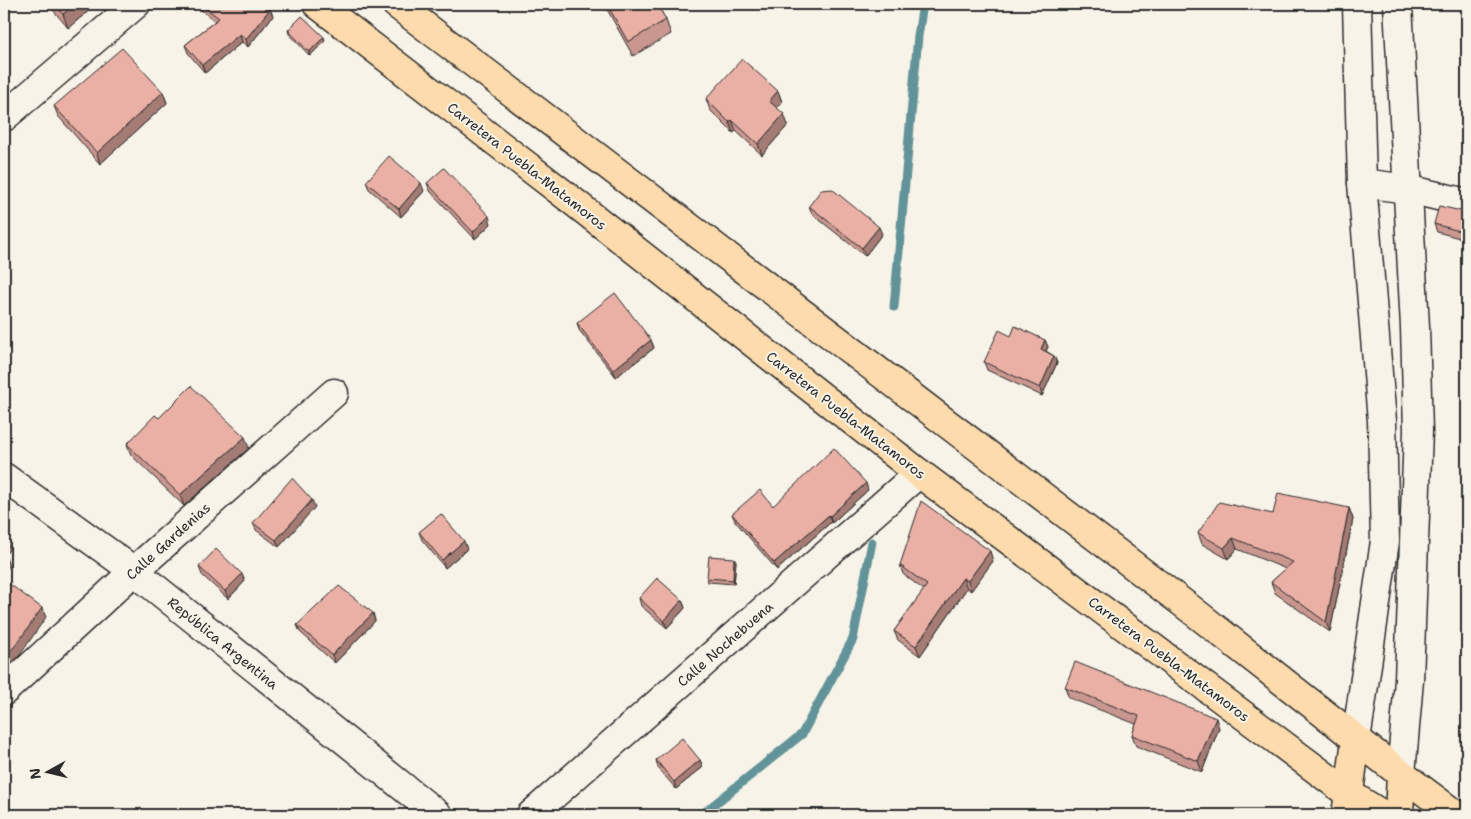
<svg xmlns="http://www.w3.org/2000/svg" width="1471" height="819" font-family="'Shantell Sans',sans-serif">
<style>
.lines{fill:none;stroke-linecap:round;stroke-linejoin:round}
.stream{stroke:#629399;stroke-width:9}
.street-casing{stroke:#2b2b2b;stroke-width:31}
.secondary-casing{stroke:#2b2b2b;stroke-width:31}
.primary-casing{stroke:#2b2b2b;stroke-width:31}
.highway-casing{stroke:#2b2b2b;stroke-width:31}
.street{stroke:#f7f3e8;stroke-width:28}
.secondary{stroke:#f7f3e8;stroke-width:28}
.primary{stroke:#fedbac;stroke-width:28}
.highway{stroke:#fedbac;stroke-width:28}
.wall{fill:#c9978f;stroke:#2b2b2b}
.shaded-wall{fill:#a47b74;stroke:#2b2b2b}
.building{fill:#eab0a6;stroke:#2b2b2b}
.labels{text-anchor:middle;dominant-baseline:central;stroke-width:4;stroke-linejoin:round;paint-order:stroke}
.street-label{font-size:14px;fill:#2b2b2b;stroke:#f7f3e8}
</style>
<rect width="100%" height="100%" fill="#f7f3e8"/>
<filter id="ink" filterUnits="userSpaceOnUse"><feTurbulence type="fractalNoise" baseFrequency=".02" numOctaves="2"/><feDisplacementMap in="SourceGraphic" scale="10" xChannelSelector="R" yChannelSelector="G"/><feConvolveMatrix kernelMatrix="1 2 1 2 8 2 1 2 1" color-interpolation-filters="sRGB"/></filter>
<g filter="url(#ink)">
<g class="lines">
<g class="stream">
<path d="M894 307 918 36 923 4"/>
<path d="M701 815 802 734 853 639 872 542"/>
</g>
<g class="street-casing">
<g id="street">
<path d="M4 117 136 4"/>
<path d="M4 477 134 571 438 815"/>
<path d="M4 691 134 571 334 393"/>
<path d="M531 815 919 473"/>
</g>
</g>
<g class="secondary-casing">
<g id="secondary">
<path d="M1398 4 1415 327 1418 431 1409 680 1401 774"/>
<path d="M1362 183 1408 189 1467 203"/>
<path d="M1356 740 1385 541 1382 421 1362 183 1357 4"/>
</g>
</g>
<g class="primary-casing">
<g id="primary">
<path d="M317 4 565 195 919 473 1349 794 1383 815"/>
<path d="M396 4 1192 610 1401 774 1399 815"/>
<path d="M1346 815 1356 740"/>
</g>
</g>
<g class="highway-casing">
<path id="highway" d="M1401 774 1456 815"/>
</g>
<use href="#street" class="street"/>
<use href="#secondary" class="secondary"/>
<use href="#primary" class="primary"/>
<use href="#highway" class="highway"/>
</g>
<g class="wall">
<path d="M48 4H97L68 28Z"/>
<path d="M195 4H264L270 9 273 16 248 47 242 42 205 73 188 53 185 45 215 21 196 6Z"/>
<path d="M604 4H657L666 20 671 34 633 56Z"/>
<path d="M288 30 324 37 325 41 310 56 289 34Z"/>
<path d="M778 91 782 102 777 108 788 125 762 155 736 131 733 133 710 110 706 99Z"/>
<path d="M163 92 167 103 100 164 58 116 54 106Z"/>
<path d="M366 182 424 191 401 217 369 189Z"/>
<path d="M427 183 491 224 475 239 430 191Z"/>
<path d="M809 206 882 234 865 256 812 214Z"/>
<path d="M1461 211H1467V240L1437 232 1434 224Z"/>
<path d="M577 323 651 340 654 348 616 377 579 330Z"/>
<path d="M1011 336 1045 340 1048 347 1046 351 1054 356 1057 363 1042 396 987 370 984 362Z"/>
<path d="M159 418 249 448 184 506 131 455 127 444Z"/>
<path d="M868 490 832 523 831 522 777 570 735 521 732 514 773 506Z"/>
<path d="M315 507 279 547 256 530 253 523Z"/>
<path d="M1349 508 1353 519 1330 632 1275 593 1271 582 1286 569 1237 549 1228 559 1202 544 1198 533 1273 514Z"/>
<path d="M419 532 467 549 445 568 422 540Z"/>
<path d="M734 558 736 561 734 584 708 582 707 578Z"/>
<path d="M993 561 971 591 967 588 920 656 898 640 894 631 924 590 903 574 900 565Z"/>
<path d="M199 567 245 581 228 599 202 575Z"/>
<path d="M639 598 682 600 685 608 667 628 641 606Z"/>
<path d="M373 613 375 621 335 663 300 632 297 625Z"/>
<path d="M1065 687 1219 728 1202 772 1136 746 1132 735 1136 724 1069 698Z"/>
<path d="M656 760H700L703 767 676 789 658 768Z"/>
</g>
<g class="shaded-wall">
<path d="M75 4H97L68 28 63 14Z"/>
<path d="M270 9 273 16 248 47 246 39Z"/>
<path d="M240 34 242 42 205 73 202 65Z"/>
<path d="M324 37 325 41 310 56 309 52Z"/>
<path d="M778 91 782 102 773 112 769 101Z"/>
<path d="M163 92 167 103 100 164 97 153Z"/>
<path d="M784 114 788 125 762 155 758 144Z"/>
<path d="M732 120 736 131 733 133 729 122Z"/>
<path d="M421 183 424 191 401 217 399 209Z"/>
<path d="M489 216 491 224 475 239 473 232Z"/>
<path d="M879 227 882 234 865 256 862 248Z"/>
<path d="M651 340 654 348 616 377 613 370Z"/>
<path d="M1045 340 1048 347 1043 356 1041 349Z"/>
<path d="M1054 356 1057 363 1042 396 1040 388Z"/>
<path d="M245 437 249 448 184 506 180 495Z"/>
<path d="M866 483 868 490 832 523 830 516Z"/>
<path d="M312 500 315 507 279 547 276 540Z"/>
<path d="M1349 508 1353 519 1330 632 1326 622Z"/>
<path d="M829 515 831 522 777 570 774 563Z"/>
<path d="M1233 538 1237 549 1228 559 1224 548Z"/>
<path d="M6 539 10 549 4 556V542Z"/>
<path d="M464 541 467 549 445 568 442 560Z"/>
<path d="M990 551 993 561 971 591 968 581Z"/>
<path d="M6 557 9 566 4 573V559Z"/>
<path d="M734 558 736 561 734 584 733 580Z"/>
<path d="M242 574 245 581 228 599 225 591Z"/>
<path d="M963 578 967 588 920 656 916 646Z"/>
<path d="M682 600 685 608 667 628 664 621Z"/>
<path d="M42 608 46 617 20 655 4 670V657Z"/>
<path d="M373 613 375 621 335 663 332 655Z"/>
<path d="M1216 718 1219 728 1202 772 1198 761Z"/>
<path d="M700 760 703 767 676 789 674 782Z"/>
</g>
<g class="building">
<path d="M54 4H75L63 14Z"/>
<path d="M200 4H264L270 9 246 39 240 34 202 65 185 45 219 18Z"/>
<path d="M607 4H657L666 20 628 42Z"/>
<path d="M302 16 324 37 309 52 288 30Z"/>
<path d="M122 48 163 92 97 153 54 106Z"/>
<path d="M742 59 778 91 769 101 784 114 758 144 732 120 729 122 706 99Z"/>
<path d="M389 156 421 183 399 209 366 182Z"/>
<path d="M444 168 489 216 473 232 427 183Z"/>
<path d="M832 189 879 227 862 248 809 206 821 190Z"/>
<path d="M1439 206 1461 211H1467V233L1434 224Z"/>
<path d="M615 293 651 340 613 370 577 323Z"/>
<path d="M1015 326 1045 340 1041 349 1054 356 1040 388 984 362 999 330 1011 336Z"/>
<path d="M191 386 245 437 180 495 127 444 155 415 159 418Z"/>
<path d="M834 448 866 483 830 516 829 515 774 563 732 514 760 490 773 506Z"/>
<path d="M292 478 312 500 276 540 253 523Z"/>
<path d="M1278 493 1349 508 1326 622 1271 582 1293 562 1233 538 1224 548 1198 533 1219 502 1273 514Z"/>
<path d="M921 501 990 551 968 581 963 578 916 646 894 631 927 585 900 565Z"/>
<path d="M441 514 464 541 442 560 419 532Z"/>
<path d="M216 549 242 574 225 591 199 567Z"/>
<path d="M709 556 734 558 733 580 707 578Z"/>
<path d="M657 578 682 600 664 621 639 598Z"/>
<path d="M4 580 42 608 16 645 4 657Z"/>
<path d="M339 586 373 613 332 655 297 625Z"/>
<path d="M1075 662 1216 718 1198 761 1132 735 1139 716 1065 687Z"/>
<path d="M682 738 700 760 674 782 656 760Z"/>
</g>
</g>
<g class="labels">
<g class="street-label">
<text transform="translate(527 166) rotate(38)">Carretera Puebla-Matamoros</text>
<text transform="translate(846 415) rotate(38)">Carretera Puebla-Matamoros</text>
<text transform="translate(168 541) rotate(-42)">Calle Gardenias</text>
<text transform="translate(223 643) rotate(39)">República Argentina</text>
<text transform="translate(725 644) rotate(-41)">Calle Nochebuena</text>
<text transform="translate(1169 659) rotate(37)">Carretera Puebla-Matamoros</text>
</g>
</g>
<rect width="1471" height="819" fill="none" stroke="#f7f3e8" stroke-width="20"/>
<rect x="10" y="10" width="1451" height="799" fill="none" stroke="#2b2b2b" stroke-width="2" filter="url(#ink)"/>
<g transform="translate(48 772) rotate(262)" stroke="#f7f3e8" stroke-width="4" paint-order="stroke">
<path d="M0-4L9 19L0 12L-9 19Z" fill="#2b2b2b"/>
<text y="-8" font-size="14" font-weight="bold" text-anchor="middle" fill="#2b2b2b">N</text>
</g>
</svg>
